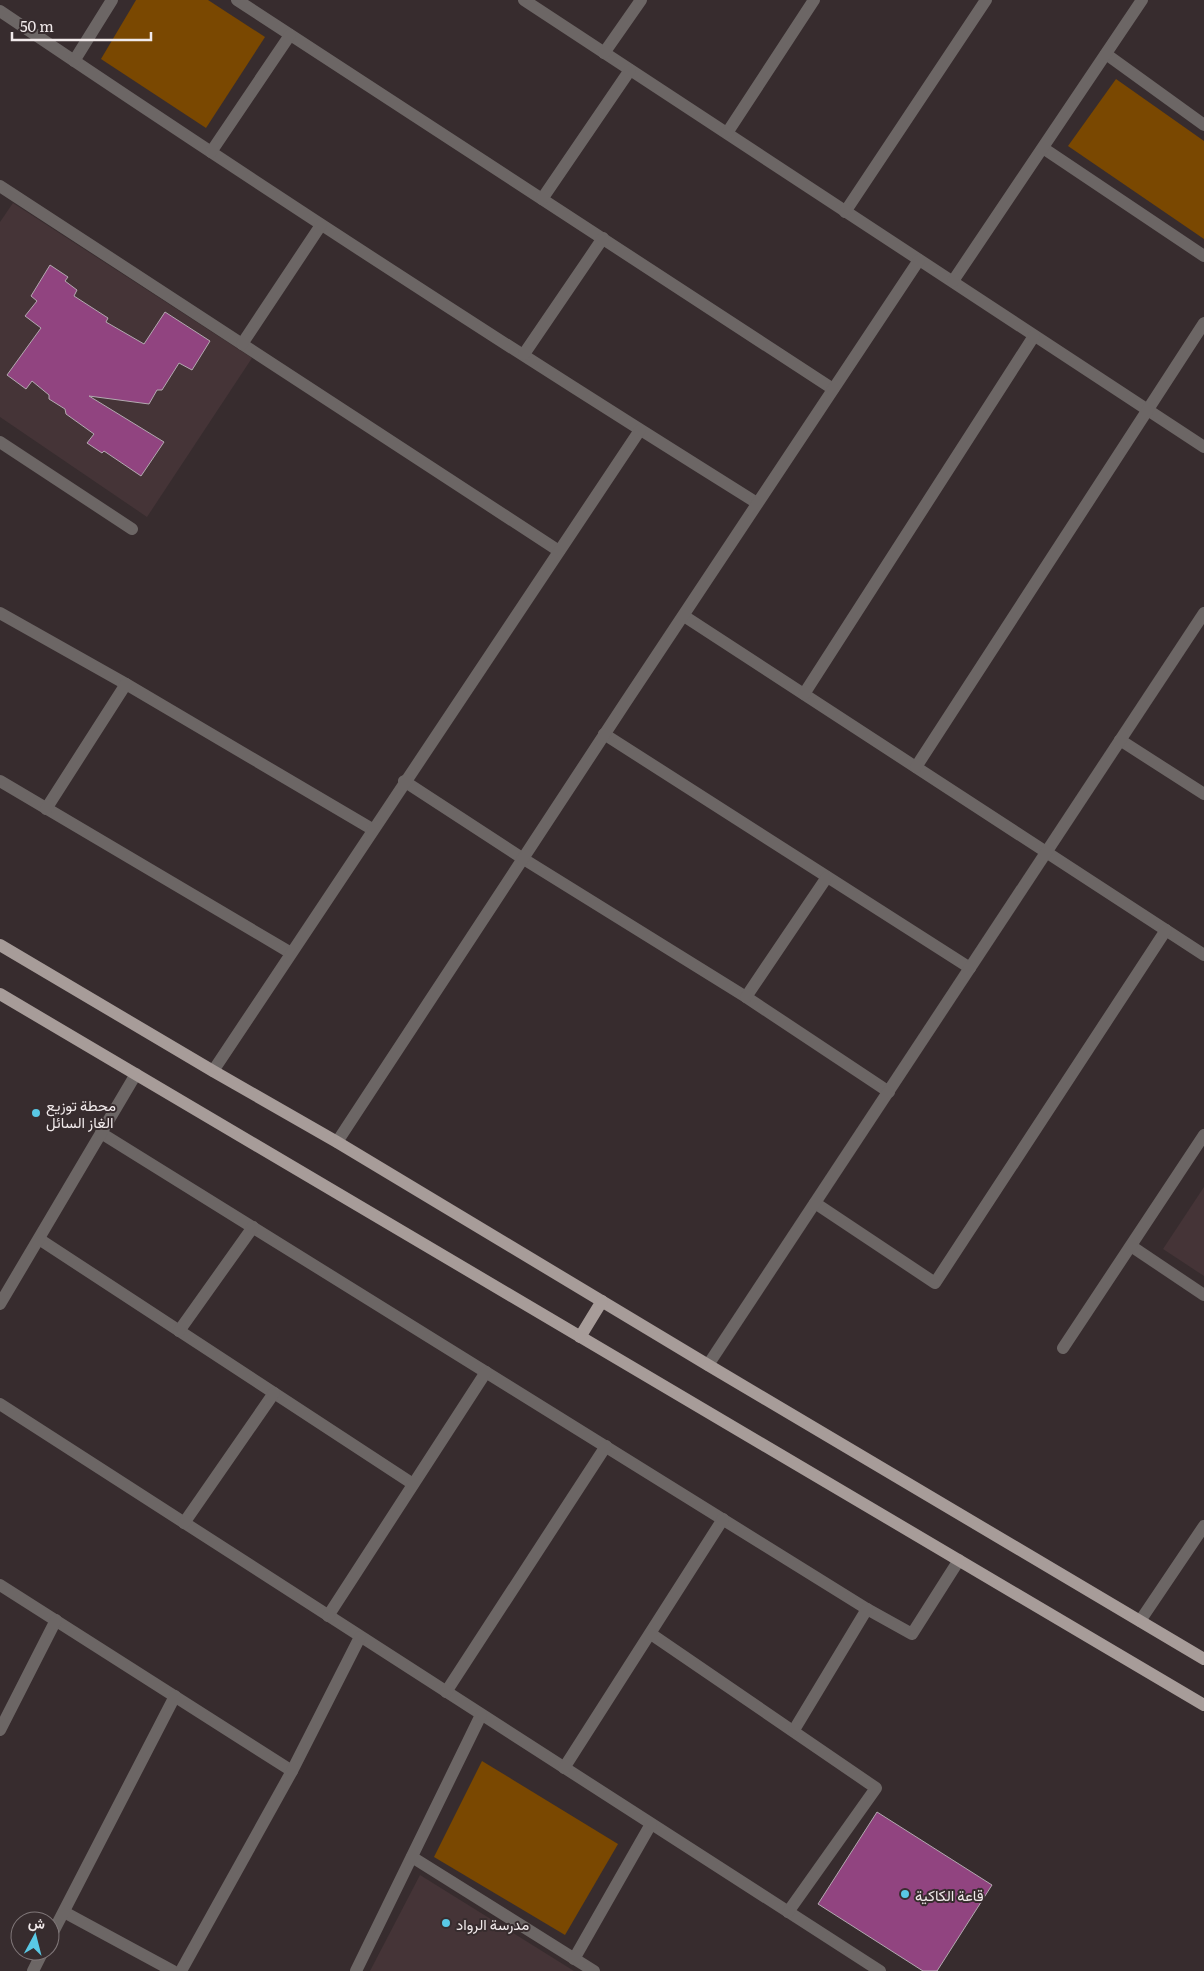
<svg xmlns="http://www.w3.org/2000/svg" width="1204" height="1971" font-family="Literata,Vazirmatn,serif">
<style>
.built{fill:#453437}
.green{fill:#7a4801}
.building{fill:#914480;stroke:#b3a9b0}
.lines{fill:none;stroke-linecap:round;stroke-linejoin:round}
.minor{stroke:#6c6665;stroke-width:12}
.major{stroke:#a79c99;stroke-width:12}
.poi-dot{fill:#59c8e5;stroke:#372c2e;stroke-width:2}
.labels{text-anchor:middle;dominant-baseline:central;stroke-width:4;stroke-linejoin:round;paint-order:stroke}
.poi-label{font-size:15px;fill:#f1eaeb;stroke:#372c2e;text-anchor:start}
</style>
<rect width="100%" height="100%" fill="#372c2e"/>
<g class="built">
<path d="M13 203 252 358 147 517 0 417V222Z"/>
<path d="M1204 1187V1276L1163 1249Z"/>
<path d="M420 1875 574 1971H370Z"/>
</g>
<g class="green">
<path d="M136 0H208L265 37 206 128 101 59Z"/>
<path d="M1116 79 1204 141V239L1068 146Z"/>
<path d="M482 1761 618 1844 565 1935 434 1857Z"/>
</g>
<g class="building">
<path d="M50 265 68 277 65 281 77 290 74 296 108 318 106 322 144 344 165 312 210 341 192 370 179 363 162 390H157L149 404 89 396 164 442 141 476 104 451 102 453 87 443 94 434 66 414 65 409 49 399V395L32 381 26 389 7 375 41 328 25 316 37 301 31 296Z"/>
<path d="M877 1812 992 1885 937 1971H923L818 1904Z"/>
</g>
<g class="lines">
<g class="minor">
<path d="M237 0 833 389"/>
<path d="M524 0 1204 447"/>
<path d="M0 11C249 179 502 344 757 503"/>
<path d="M604 53 641 0"/>
<path d="M1106 54 1204 125"/>
<path d="M74 61 112 0"/>
<path d="M727 133 814 0"/>
<path d="M1043 148 1204 256"/>
<path d="M211 152 290 35"/>
<path d="M0 186 559 551"/>
<path d="M542 199 630 70"/>
<path d="M845 212 986 0"/>
<path d="M953 281 1142 0"/>
<path d="M242 344 321 225"/>
<path d="M524 354 603 238"/>
<path d="M0 442 132 529"/>
<path d="M0 613 126 684 372 829"/>
<path d="M684 616 1204 955"/>
<path d="M804 694 1034 336"/>
<path d="M604 734 970 968"/>
<path d="M1120 740 1204 794"/>
<path d="M916 767 1204 323"/>
<path d="M0 781 291 953"/>
<path d="M404 781 522 858 746 997 889 1092"/>
<path d="M46 809 126 684"/>
<path d="M746 997 827 877"/>
<path d="M213 1071 640 430"/>
<path d="M101 1133 867 1609 912 1634 959 1560"/>
<path d="M337 1142C529 847 724 553 919 260"/>
<path d="M815 1203 935 1283 1166 930"/>
<path d="M39 1239 413 1484"/>
<path d="M1131 1246 1204 1295"/>
<path d="M0 1304 136 1074"/>
<path d="M179 1331 253 1227"/>
<path d="M1063 1348 1204 1135"/>
<path d="M708 1365 1204 613"/>
<path d="M0 1404 880 1971"/>
<path d="M184 1523 274 1393"/>
<path d="M0 1585 292 1771"/>
<path d="M328 1616 486 1372"/>
<path d="M1140 1621 1204 1526"/>
<path d="M651 1634 876 1788 788 1912"/>
<path d="M446 1692 606 1446"/>
<path d="M0 1730 56 1620"/>
<path d="M794 1730 867 1609"/>
<path d="M564 1768 723 1519"/>
<path d="M412 1857 594 1971"/>
<path d="M64 1912 173 1971"/>
<path d="M50 1938 175 1696"/>
<path d="M574 1959 651 1824"/>
<path d="M33 1971 43 1951"/>
<path d="M181 1971 292 1771 360 1637"/>
<path d="M356 1971 481 1715"/>
</g>
<g class="major">
<path d="M0 945 213 1071 337 1142 708 1365 1204 1659"/>
<path d="M0 994 1204 1705"/>
<path d="M580 1337 602 1301"/>
</g>
</g>
<g class="poi-dot">
<circle cx="36" cy="1113" r="5"/>
<circle cx="905" cy="1894" r="5"/>
<circle cx="446" cy="1923" r="5"/>
</g>
<g class="labels">
<g class="poi-label">
<text x="46" y="1104">محطة توزيع<tspan x="46" dy="17">الغاز السائل</tspan></text>
<text x="915" y="1894">قاعة الكاكية</text>
<text x="456" y="1923">مدرسة الرواد</text>
</g>
</g>
<g transform="translate(35 1936) rotate(7)"><circle r="24" fill="#372c2e" stroke="#81787a"/>
<path d="M0-4L9 19L0 12L-9 19Z" fill="#59c8e5"/>
<text y="-8" font-size="14" font-weight="bold" text-anchor="middle" fill="#f1eaeb">ش</text>
</g>
<path d="M12 32v8h139v-8" fill="none" stroke="#f1eaeb" stroke-width="2.5"/>
<text x="20" y="32" font-size="15" fill="#f1eaeb" stroke="#372c2e" stroke-width="4" paint-order="stroke">50 m</text>
</svg>
